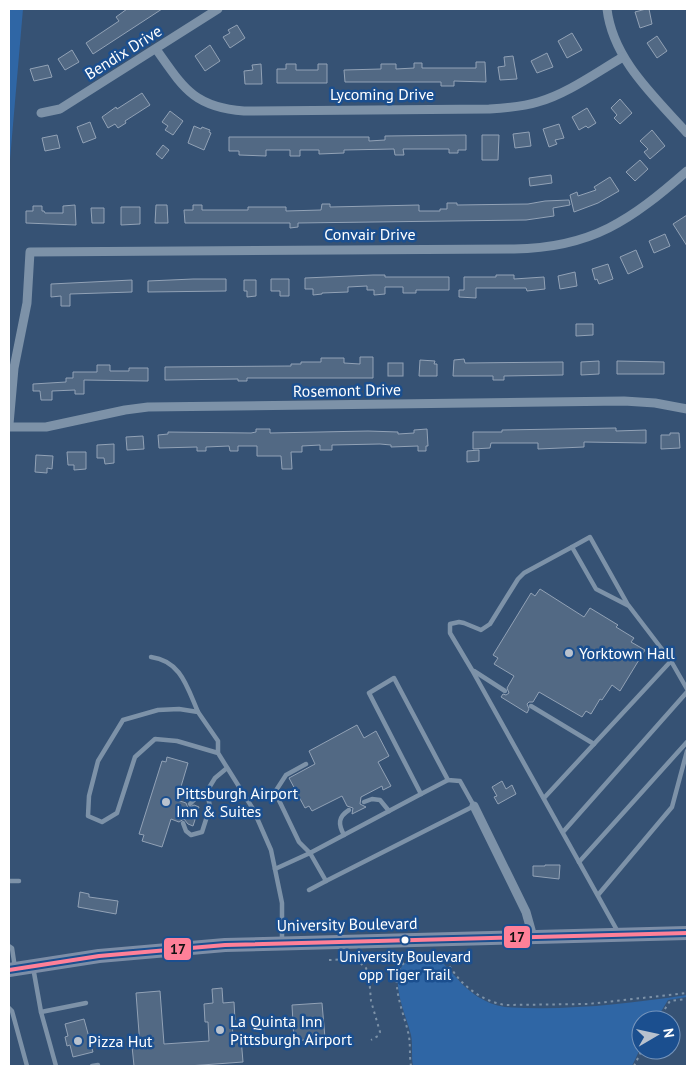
<svg xmlns="http://www.w3.org/2000/svg" width="696" height="1075" font-family="'PT Sans',sans-serif">
<style>
.green{fill:#2f66a5}
.building{fill:#526984;stroke:#92a2b6}
.lines{fill:none;stroke-linecap:round;stroke-linejoin:round}
.path{stroke:#7d92a8;stroke-width:2;stroke-dasharray:2.5 4;stroke-linecap:butt}
.lane{stroke:#7d92a8;stroke-width:4.5}
.street{stroke:#7d92a8;stroke-width:9}
.primary{stroke:#7d8ea7;stroke-width:14}
.bus-1-casing{stroke:#1b4f8f;stroke-width:8}
.bus-1{stroke:#ff8098;stroke-width:4}
.poi-dot{fill:#b9c2ce;stroke:#1b4f8f;stroke-width:2}
.bus-dot{fill:#fff;stroke:#1b4f8f;stroke-width:2}
.labels{text-anchor:middle;dominant-baseline:central;stroke-width:5;stroke-linejoin:round;paint-order:stroke}
.bus-label{font-size:15px;fill:#fff;stroke:#1b4f8f}
.street-label{font-size:16px;fill:#fff;stroke:#1b4f8f}
.poi-label{font-size:16px;fill:#fff;stroke:#1b4f8f;text-anchor:start}
.line-badge{stroke:#1b4f8f;stroke-width:2}
.pale-badge-label{font-size:14px;text-anchor:middle;font-weight:bold;fill:#111}
</style>
<rect width="100%" height="100%" fill="#365274"/>
<g class="green">
<path d="M9 9H23L9 171Z"/>
<path d="M435 958C444 962 448 969 455 976 468 992 485 1004 505 1007 565 1011 627 1004 687 995V997L668 1000 656 1020H641V1047L632 1066H413C411 1056 413 1045 411 1035 407 1018 390 982 402 966 409 957 424 958 435 958Z"/>
</g>
<g class="building">
<path d="M127 9H162L93 54 86 43 119 21 116 17Z"/>
<path d="M646 9H649L652 24 640 28 635 12Z"/>
<path d="M237 25 245 38 230 48 223 37 230 33 228 30Z"/>
<path d="M572 33 582 50 567 58 558 41Z"/>
<path d="M657 36 667 51 657 58 647 43Z"/>
<path d="M210 45 220 61 205 71 195 56Z"/>
<path d="M72 50 79 62 65 70 58 59Z"/>
<path d="M547 53 553 67 537 73 531 61Z"/>
<path d="M513 56 517 79 500 80 498 67 505 66 504 57Z"/>
<path d="M476 62H485L486 82 454 81V86H441V82H345L344 70 381 69V64H396V69L414 68V63H422V68H476Z"/>
<path d="M261 64 262 84H245L244 71 253 70 252 65Z"/>
<path d="M286 64H296V70H318V64H327V83H277V69H286Z"/>
<path d="M48 65 52 77 34 81 30 69Z"/>
<path d="M142 93 150 105 125 121 126 123 118 128 115 124 108 128 102 117 116 107 117 109Z"/>
<path d="M620 99 632 113 620 124 614 118 617 115 611 108Z"/>
<path d="M587 108 596 123 588 128 586 126 579 130 572 117Z"/>
<path d="M170 111 183 121 173 135 165 130 168 126 162 122Z"/>
<path d="M90 122 96 138 83 143 77 127Z"/>
<path d="M559 124 564 138 555 140 557 144 549 147 543 129Z"/>
<path d="M194 126 201 129 202 127 210 130 209 132 211 133 204 150 188 143Z"/>
<path d="M652 130 665 146 650 159 644 152 648 149 640 141Z"/>
<path d="M529 132 531 146 515 148 513 134Z"/>
<path d="M57 135 60 148 45 151 42 138Z"/>
<path d="M466 135V150H458V153H449V149H403L404 155H395L394 149 344 150V153L319 154V150H300V156H290V150H266V156L239 155V151H229V137H369V141L385 140V136Z"/>
<path d="M482 135H499L498 160H482Z"/>
<path d="M163 145 169 150 162 159 156 154Z"/>
<path d="M640 160 648 169 635 181 626 172Z"/>
<path d="M551 175 552 183 530 186 529 178Z"/>
<path d="M610 177 619 191 598 203 574 212 570 195 577 192 578 196 596 190 594 187Z"/>
<path d="M569 200 570 205 553 208 554 216 526 220 298 223V227L290 228V223H185L184 210H193V205H202V210H248V207H286V211L321 210 322 204H330V207L419 205V211H440V209H447V203H457V205L528 204 545 201Z"/>
<path d="M75 205 76 225 26 223V211H33V206H42V211H44L45 213H63V206Z"/>
<path d="M156 205H167L168 223H155Z"/>
<path d="M121 207H140V224L121 225Z"/>
<path d="M91 208H104V223H92Z"/>
<path d="M687 215V246L673 224Z"/>
<path d="M665 234 670 246 654 253 649 241Z"/>
<path d="M636 250 643 267 628 274 620 257Z"/>
<path d="M608 264 613 279 599 284 597 279 595 280 592 269Z"/>
<path d="M575 272 577 286 560 289 558 276Z"/>
<path d="M373 275H385V277H449V290H416V293H403V287H385V294L374 295V290H367V286L348 287V292L322 293V294L313 295V289H305V278Z"/>
<path d="M496 275H514V279L544 277 545 289 527 291 526 288H476V298L459 297V290H464V277H496Z"/>
<path d="M193 279H226V291L148 292V281Z"/>
<path d="M271 279H289V296H280V291H271Z"/>
<path d="M132 280V292L70 294V306H61V296L51 297V284Z"/>
<path d="M244 280H256V296L247 297V291H244Z"/>
<path d="M576 324H593V335L576 336Z"/>
<path d="M360 357H373V378H247V381H238V379L165 380V367L291 366V364H301V362H321V358H344V363L360 364Z"/>
<path d="M464 359 465 363 563 362V375L504 376V380H493V376H453L454 360Z"/>
<path d="M420 360 435 361 434 364H437V376H419Z"/>
<path d="M599 361V374L581 375V362Z"/>
<path d="M617 361 664 362V374H617Z"/>
<rect x="388" y="363" width="15" height="13"/>
<path d="M97 365H110V371H129V368H148V381L84 380V394H75V390L52 391V400H41L40 391H33V384L66 382V378H73V372H97Z"/>
<path d="M616 428V431L646 430V443L584 442V447L538 449V443H491L490 448 473 449V432H502V430Z"/>
<path d="M256 429H270V433L368 431 398 432V434L414 433V430L427 429 428 446H426V451H418V446L391 447V445L380 444 332 445V450H320V445L302 446V452H291L292 469H282L281 456H257V446H238V451H230L229 446 206 447V451H197V447L159 448 158 435 168 434V432L251 433 256 432Z"/>
<path d="M670 433H679L680 448 661 449V435H670Z"/>
<path d="M143 436 144 449 127 450 126 437Z"/>
<path d="M114 444V463L105 464 104 458H97V445Z"/>
<path d="M479 450V461L467 462V451Z"/>
<path d="M67 452H86V469L74 470V465H68Z"/>
<path d="M36 455 53 456 52 469 47 468V473L35 472Z"/>
<path d="M540 589 584 617 590 608 618 625 616 627 634 638 631 642 645 650 620 691 612 685 602 700 600 699 591 714 586 711 582 717 539 692 533 702H529L527 704 529 709 527 713 501 697 503 694 506 695 509 693 507 688 514 676 494 664 498 658 493 655 531 593 535 596Z"/>
<path d="M357 725 364 738 376 731 389 756 378 762 391 786 383 790 382 786 361 797 360 804 366 807 352 814 353 808 347 806 342 796 312 811 309 806 305 808 289 778 315 764 309 751Z"/>
<path d="M167 757 188 763 177 800 186 803 188 808 194 805 199 807 193 826 188 824 184 819 179 822 171 819 162 847 142 841 144 835 139 834 162 761 166 762Z"/>
<path d="M502 781 506 789 512 785 516 794 498 804 494 797 497 796 492 787Z"/>
<path d="M545 865H560L559 879 533 876V866H545Z"/>
<path d="M80 892 89 894V897L118 901 116 914 78 907Z"/>
<path d="M222 988 223 1003 234 1002 235 1020H232L233 1039 241 1038 243 1062 188 1066H134L132 1046H140L136 993 160 991 164 1044 209 1041 208 1022H205L204 1004 213 1003 212 989Z"/>
<path d="M322 1003 325 1038 294 1041 292 1005Z"/>
<path d="M84 1019 93 1052 73 1057 70 1045 67 1046 65 1037 68 1036 65 1024Z"/>
</g>
<g class="lines">
<g class="path">
<path d="M329 960 351 959 359 962 366 968 369 976 371 1001 380 1032 378 1036 371 1040"/>
<path d="M658 1020 670 1001 687 999"/>
<path d="M411 1066C409 1055 411 1043 408 1032 403 1009 380 961 419 958 428 957 437 955 444 961 450 966 454 973 459 979 471 992 487 1002 505 1005L588 1004 687 993"/>
<path d="M634 1066 642 1050"/>
</g>
<g class="lane">
<path d="M572 547 590 537 628 605"/>
<path d="M151 657C181 661 187 687 198 712"/>
<path d="M474 671 505 691"/>
<path d="M531 706 594 744 544 798"/>
<path d="M594 744 671 661 687 689"/>
<path d="M218 753V741L198 712 179 709 158 710 123 720 98 761 89 796 88 816 102 822 117 813 135 757 155 739 177 741 218 753 253 809 271 850 282 903V942"/>
<path d="M421 794 448 780"/>
<path d="M364 802 372 799 380 800 389 811"/>
<path d="M190 804 199 795 207 791 215 778 227 768"/>
<path d="M183 823 186 831 191 835 202 832 210 807 207 791"/>
<path d="M563 832 687 692"/>
<path d="M344 835C338 824 338 817 349 810"/>
<path d="M579 862 687 742"/>
<path d="M275 869 310 853 421 794 369 693 394 678 448 780 460 781 474 806 326 881 310 853 299 842 275 792 286 775 306 764"/>
<path d="M9 881H19"/>
<path d="M309 890 326 881"/>
<path d="M598 895 672 807 687 751"/>
<path d="M618 932 472 670 450 633V624L459 622 464 623 481 630 490 624 518 579 524 573 572 547 596 589 629 606 671 661"/>
<path d="M9 946 12 948 15 968"/>
<path d="M33 967 41 1012 56 1066"/>
<path d="M9 1008 12 1011 27 1066"/>
<path d="M41 1012 86 1003"/>
<path d="M92 1066 98 1065"/>
</g>
<g class="street">
<path d="M607 9C613 60 655 97 687 133"/>
<path d="M156 49C183 87 193 107 244 111L489 109C505 108 522 107 538 102 567 94 597 72 623 57"/>
<path d="M41 113 60 109 218 9"/>
<path d="M9 424 14 368 27 303 30 252 514 249C592 248 631 220 687 171"/>
<path d="M9 427H46L125 410 148 407 624 401 655 403 687 409"/>
<path d="M474 806 526 912 533 937"/>
</g>
<path class="primary" d="M9 970 99 956 225 945 687 933"/>
<g class="bus-1-casing">
<path id="bus-1" d="M9 970 99 956 225 945 687 933"/>
</g>
<use href="#bus-1" class="bus-1"/>
</g>
<g class="poi-dot">
<circle cx="569" cy="653" r="5"/>
<circle cx="166" cy="802" r="5"/>
<circle cx="220" cy="1030" r="5"/>
<circle cx="78" cy="1041" r="5"/>
</g>
<circle class="bus-dot" cx="405" cy="940" r="4.5"/>
<g class="labels">
<g class="bus-label">
<text x="405" y="956">University Boulevard<tspan x="405" dy="18">opp Tiger Trail</tspan></text>
</g>
<g class="street-label">
<text transform="translate(123 52) rotate(-32)">Bendix Drive</text>
<text x="382" y="94">Lycoming Drive</text>
<text x="370" y="234">Convair Drive</text>
<text transform="translate(347 390) rotate(-1)">Rosemont Drive</text>
<text transform="translate(347 924) rotate(-1)">University Boulevard</text>
</g>
<g class="poi-label">
<text x="579" y="653">Yorktown Hall</text>
<text x="176" y="793">Pittsburgh Airport<tspan x="176" dy="18">Inn &amp; Suites</tspan></text>
<text x="230" y="1021">La Quinta Inn<tspan x="230" dy="18">Pittsburgh Airport</tspan></text>
<text x="88" y="1041">Pizza Hut</text>
</g>
</g>
<g class="line-badge">
<rect x="503" y="925" width="28" height="24" rx="5" fill="#ff8098"/>
<rect x="163" y="937" width="29" height="24" rx="5" fill="#ff8098"/>
</g>
<g class="pale-badge-label">
<text x="517" y="942">17</text>
<text x="178" y="954">17</text>
</g>
<rect width="696" height="1075" fill="none" stroke="#ffffff" stroke-width="20"/>
<g transform="translate(656 1035) rotate(81)"><circle r="24" fill="#1b4f8f" stroke="#7695bc"/>
<path d="M0-4L9 19L0 12L-9 19Z" fill="#b9c2ce"/>
<text y="-8" font-size="14" font-weight="bold" text-anchor="middle" fill="#ffffff">N</text>
</g>
</svg>
